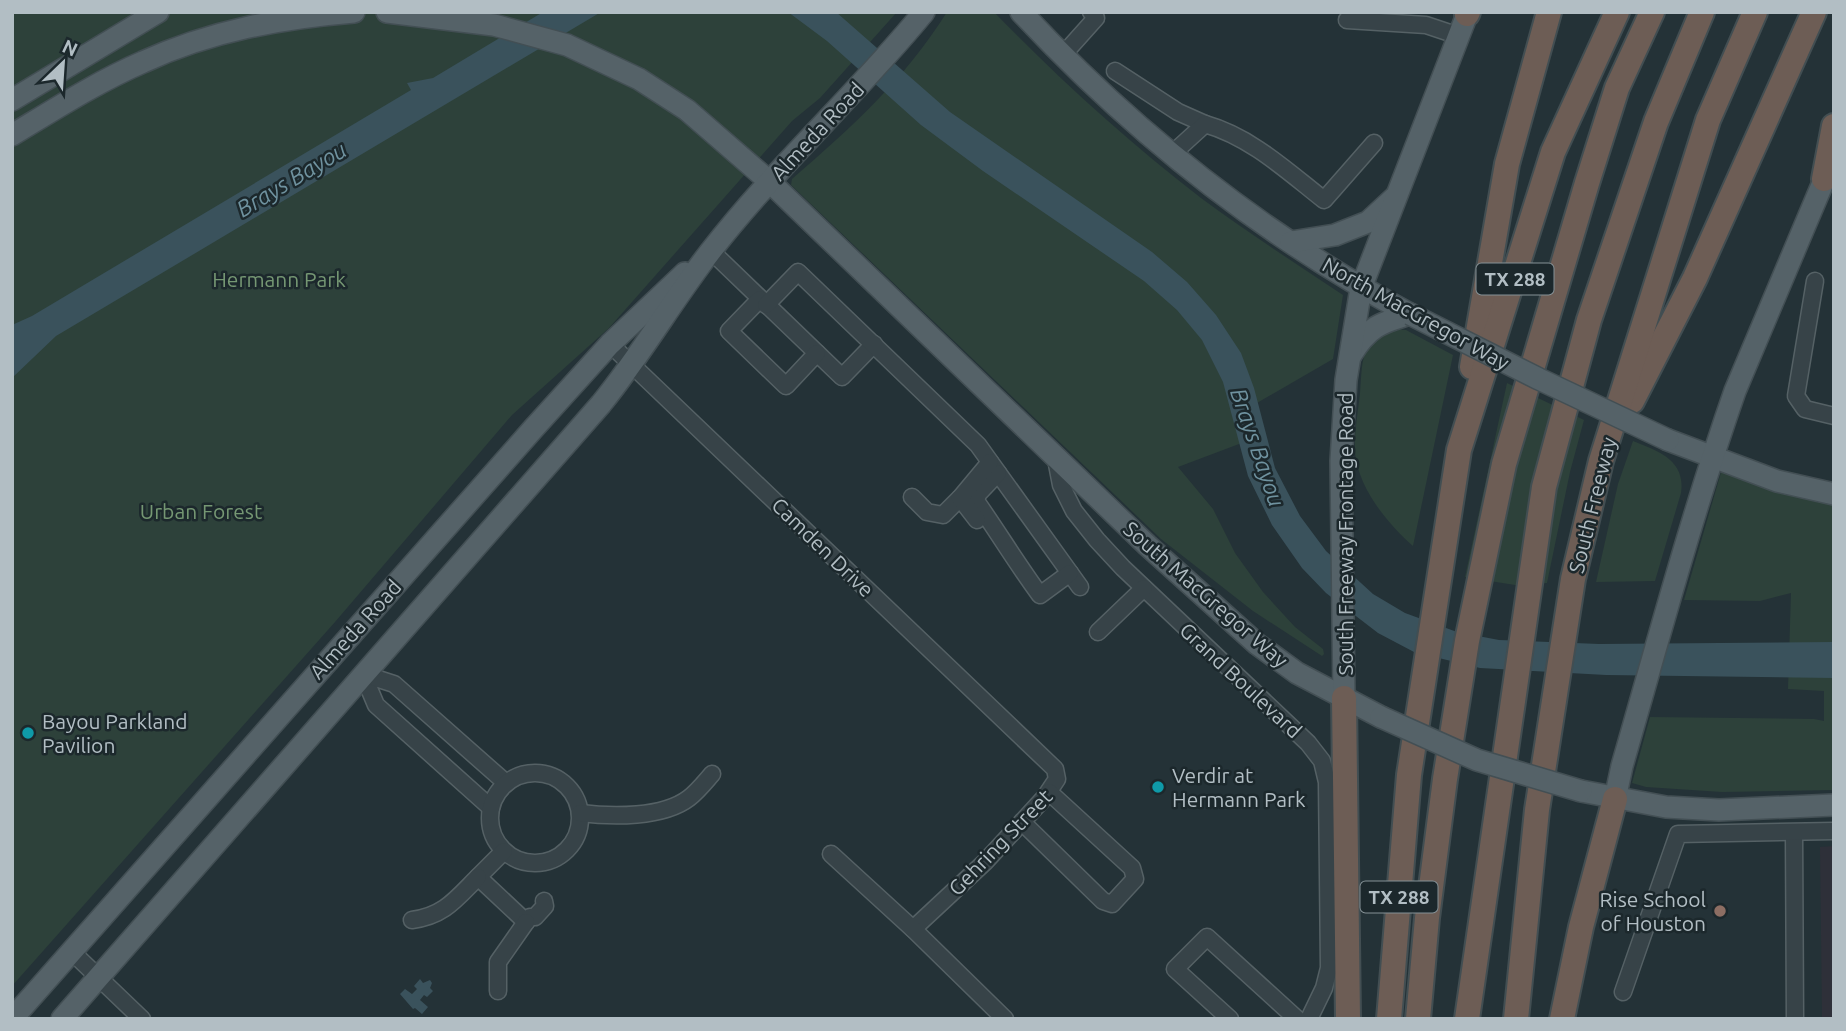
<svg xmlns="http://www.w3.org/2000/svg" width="1846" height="1031" font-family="Ubuntu,sans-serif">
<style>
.medical{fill:#2e3039}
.green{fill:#2d413a}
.water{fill:#3a525c}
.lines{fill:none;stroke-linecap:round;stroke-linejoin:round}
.minor-casing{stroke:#556165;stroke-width:19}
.major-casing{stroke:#434f54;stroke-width:24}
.highway-casing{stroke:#424e52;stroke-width:28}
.minor{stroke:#374348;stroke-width:16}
.major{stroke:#556268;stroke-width:21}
.highway{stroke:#6d5d55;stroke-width:24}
.major-bridge-casing{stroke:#434f54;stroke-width:24;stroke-linecap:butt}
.major-bridge{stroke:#556268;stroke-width:21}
.culture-dot{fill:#0f9aa8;stroke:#1c282c;stroke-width:2.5}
.education-dot{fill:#8d6e63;stroke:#1c282c;stroke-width:2.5}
.labels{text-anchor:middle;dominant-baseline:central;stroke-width:5;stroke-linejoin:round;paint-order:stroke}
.shield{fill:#1c282c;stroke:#859196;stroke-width:2}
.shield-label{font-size:19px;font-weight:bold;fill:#b2bec4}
.street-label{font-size:21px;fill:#b2bec4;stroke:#1c282c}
.park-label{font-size:21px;fill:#759773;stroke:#1c282c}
.poi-label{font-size:21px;fill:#b2bec4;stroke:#1c282c;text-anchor:start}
.water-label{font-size:23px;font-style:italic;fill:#6f929f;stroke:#1c282c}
</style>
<rect width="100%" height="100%" fill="#243237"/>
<path class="medical" d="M1834 846V1019H1822L1820 847Z"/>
<g class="green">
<path d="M12 12H897L820 98 792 121 609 328 512 415 335 622 12 986Z"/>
<path d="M947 12H994C1059 79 1127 141 1201 198 1247 232 1295 263 1343 295L1333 359 1250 407 1255 438 1178 467 1213 509 1235 553 1263 592 1295 627 1323 649 1324 654 1322 656 1253 611 1161 539 791 185 792 179C852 127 904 80 947 12Z"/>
<path d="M1394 329 1406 330 1453 355 1413 546C1387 523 1358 488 1355 452 1354 433 1358 412 1360 393 1363 359 1359 344 1394 329Z"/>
<path d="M1507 383 1584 420 1570 472 1547 583 1515 585 1465 577Z"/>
<path d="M1633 441C1658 451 1686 460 1681 493L1655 581 1596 582 1618 484Z"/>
<path d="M1722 469 1834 502V790L1722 792 1646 787 1632 783 1650 717 1814 719 1824 721V691L1788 689 1791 593 1760 601 1684 600Z"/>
</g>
<g class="water">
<path d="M543 12H601L56 336 12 378V325L32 316 411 90 407 83 433 78Z"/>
<path d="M788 12H836L950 112 1152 252 1187 282 1216 315 1241 353 1254 388 1275 468 1300 516 1326 551 1373 594 1405 613 1457 632 1499 640 1599 644 1834 642V678L1606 675 1480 668 1414 652 1378 633 1326 593 1302 568 1272 525 1248 476 1223 382 1202 340 1177 310 1144 281 983 171 921 125 827 41Z"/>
<path d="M420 979 423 983 430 980 432 983 430 988 433 991 427 997 424 995 420 1000 428 1007 422 1014 415 1008 413 1009 400 994 405 989 412 994 417 989 414 986Z"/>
</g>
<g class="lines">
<g class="minor-casing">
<g id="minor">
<path d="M1347 20 1426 25 1459 36"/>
<path d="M1062 56 1096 18 1091 12"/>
<path d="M1115 71 1178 112 1205 124"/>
<path d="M1171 155 1205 124C1251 137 1287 171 1324 200L1374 143"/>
<path d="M711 251 842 377 874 344"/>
<path d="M1815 281 1796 396 1805 409 1834 416"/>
<path d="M760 299 729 331 786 386 817 353"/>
<path d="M766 305 798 272 978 445 1080 587"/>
<path d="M610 344 1055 769 1057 779 1045 797 985 862 913 929"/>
<path d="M1056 459 1061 485 1074 511 1097 540 1123 568 1308 743 1322 761 1327 782 1329 968 1324 988 1309 1019"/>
<path d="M998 473 978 494 976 501C998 532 1017 564 1040 595L1070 573"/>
<path d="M912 497 927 512 943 515 960 498"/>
<path d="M977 520 960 498 990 462"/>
<path d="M1098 632 1144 588"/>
<path d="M363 674 376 705 491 808"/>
<path d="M363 674 394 684 506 783"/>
<circle cx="535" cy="818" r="45"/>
<path d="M580 813C612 817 663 818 689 798 698 791 705 782 712 774"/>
<path d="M1022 822 1103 901 1112 904 1135 879 1132 868 1049 792"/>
<path d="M1794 833 1795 1019"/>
<path d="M504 851 478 877 526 922 530 917H535L545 906 544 901"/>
<path d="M831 854 913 929 1005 1019"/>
<path d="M412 920C444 916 456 899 478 877"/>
<path d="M71 951 142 1019"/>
<path d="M498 991V962L526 922"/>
<path d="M1623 992 1678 834 1834 831"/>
<path d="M1230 1019 1175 969 1207 937 1297 1019"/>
</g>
</g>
<g class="major-casing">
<g id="major">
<path d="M387 12 494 25 567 45 639 79 687 110 770 182 1147 545 1257 644 1297 673 1381 717"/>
<path d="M1021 12C1134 133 1264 236 1410 314"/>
<path d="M12 100 158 12"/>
<path d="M12 135C55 109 97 82 143 62 210 31 281 18 354 12"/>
<path d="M1291 242 1335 235 1368 222 1394 198"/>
<path d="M1351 355C1368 327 1380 323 1410 314"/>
<path d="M1668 440 1777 481 1834 494"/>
<path d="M1344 698 1341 461 1346 380 1361 288 1468 12"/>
<path d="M1581 791 1666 807 1719 810 1834 805"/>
<path d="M1615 799 1622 766C1658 641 1692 514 1735 391L1830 166"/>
<path d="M12 1019 533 429 610 344 685 273"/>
<path d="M62 1019 601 404C641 355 672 301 710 252 775 168 856 95 924 12"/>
</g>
</g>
<g class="highway-casing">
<g id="highway">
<path d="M1467 14 1468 12"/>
<path d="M1824 179 1834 126"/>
<path d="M1472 367 1507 164 1549 12"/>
<path d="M1632 401 1695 278 1814 12"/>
<path d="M1344 698 1348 1019"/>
<path d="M1389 1019 1409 775 1459 450 1553 152 1617 12"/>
<path d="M1418 1019 1427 918 1445 779 1467 641 1504 464 1587 183 1617 88 1652 12"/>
<path d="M1467 1019 1544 487 1589 320 1656 122 1702 12"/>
<path d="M1516 1019 1537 810 1573 579 1601 461 1708 120 1755 12"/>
<path d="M1562 1019 1581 927 1615 799"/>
</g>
</g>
<use href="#minor" class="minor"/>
<use href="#major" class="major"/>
<use href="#highway" class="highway"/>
<g class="major-bridge-casing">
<g id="major-bridge">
<path d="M1410 314 1539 379 1668 440"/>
<path d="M1381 717 1477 760 1581 791"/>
</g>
</g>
<use href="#major-bridge" class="major-bridge"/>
</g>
<g class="culture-dot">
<circle cx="28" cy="733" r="7"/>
<circle cx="1158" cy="787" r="7"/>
</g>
<circle class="education-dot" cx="1720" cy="911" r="7"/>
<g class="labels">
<g class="shield">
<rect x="1476.5" y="263.5" width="77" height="31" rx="5"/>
<rect x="1360.5" y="881.5" width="77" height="31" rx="5"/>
</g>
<g class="shield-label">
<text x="1515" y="279">TX 288</text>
<text x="1399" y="897">TX 288</text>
</g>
<g class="street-label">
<text transform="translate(817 131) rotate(-47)">Almeda Road</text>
<text transform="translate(1416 313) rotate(29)">North MacGregor Way</text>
<text transform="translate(1592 505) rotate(-76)">South Freeway</text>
<text transform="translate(1345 534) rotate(-90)">South Freeway Frontage Road</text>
<text transform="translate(823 547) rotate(44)">Camden Drive</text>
<text transform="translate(1206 594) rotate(41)">South MacGregor Way</text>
<text transform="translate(355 629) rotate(-48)">Almeda Road</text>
<text transform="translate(1241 680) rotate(43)">Grand Boulevard</text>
<text transform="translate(1000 842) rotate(-46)">Gehring Street</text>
</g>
<g class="park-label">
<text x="279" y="279">Hermann Park</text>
<text x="201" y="511">Urban Forest</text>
</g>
<g class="poi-label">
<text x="42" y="721">Bayou Parkland<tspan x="42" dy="24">Pavilion</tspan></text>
<text x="1172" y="775">Verdir at<tspan x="1172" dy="24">Hermann Park</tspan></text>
<text x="1706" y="899" text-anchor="end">Rise School<tspan x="1706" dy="24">of Houston</tspan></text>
</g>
<g class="water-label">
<text transform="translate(291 179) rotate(-31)">Brays Bayou</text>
<text transform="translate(1258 447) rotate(71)">Brays Bayou</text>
</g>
</g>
<rect width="1846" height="1031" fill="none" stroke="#b2bec4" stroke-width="28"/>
<g transform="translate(63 63) rotate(25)" stroke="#1c282c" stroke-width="5" paint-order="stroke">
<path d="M0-5L12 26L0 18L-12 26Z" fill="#b2bec4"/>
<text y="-10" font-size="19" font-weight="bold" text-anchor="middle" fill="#b2bec4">N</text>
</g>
</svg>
